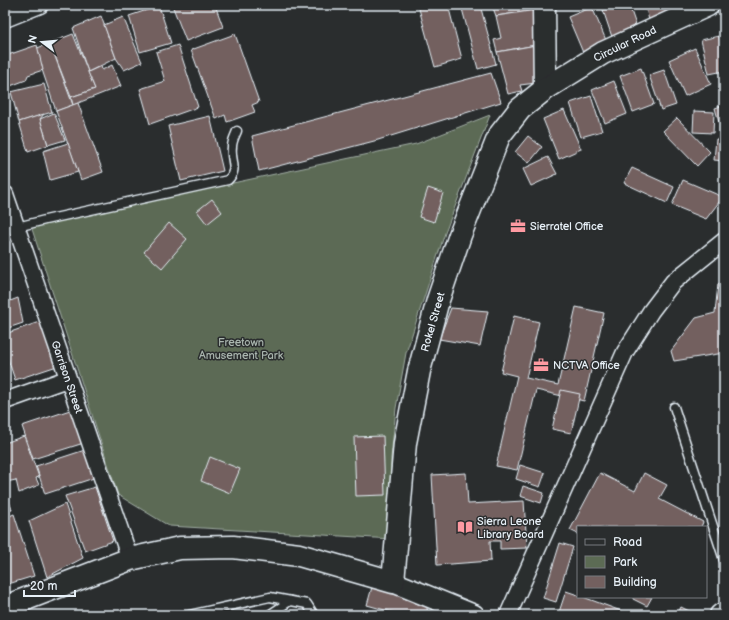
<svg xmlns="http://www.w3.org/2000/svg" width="729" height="620" font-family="'Balsamiq Sans',sans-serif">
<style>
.green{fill:#5c6b54;stroke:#a2aea6}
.building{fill:#73605f;stroke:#e8f1f8}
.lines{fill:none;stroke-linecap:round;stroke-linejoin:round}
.service-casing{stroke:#e8f1f8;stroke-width:11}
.minor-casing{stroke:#e8f1f8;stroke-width:19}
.tertiary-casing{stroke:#e8f1f8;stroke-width:23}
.secondary-casing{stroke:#e8f1f8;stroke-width:25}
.service{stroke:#2a2d2e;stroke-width:8}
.minor{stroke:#2a2d2e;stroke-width:16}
.tertiary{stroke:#2a2d2e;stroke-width:20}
.secondary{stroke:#2a2d2e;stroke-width:22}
.labels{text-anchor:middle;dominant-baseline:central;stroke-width:3;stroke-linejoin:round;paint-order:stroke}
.street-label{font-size:11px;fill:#e8f1f8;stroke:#2a2d2e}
.poi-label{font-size:11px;fill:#e8f1f8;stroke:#2a2d2e;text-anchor:start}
.park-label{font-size:11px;fill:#a9b5ae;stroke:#2a2d2e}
</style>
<rect width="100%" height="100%" fill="#2a2d2e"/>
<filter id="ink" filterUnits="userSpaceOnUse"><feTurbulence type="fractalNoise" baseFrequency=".025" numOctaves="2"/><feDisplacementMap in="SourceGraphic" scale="8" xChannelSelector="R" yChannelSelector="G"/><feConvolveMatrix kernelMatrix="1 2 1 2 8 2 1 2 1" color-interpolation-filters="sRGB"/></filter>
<g filter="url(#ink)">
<path class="green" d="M490 115 445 233 406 353 396 408 391 458 392 539 169 526 118 495 31 226 416 144Z"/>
<g class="building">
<path d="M172 5H215L223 27 186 41Z"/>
<path d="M418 5H448L462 59 435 67Z"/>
<path d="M461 5H480L496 64 478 69Z"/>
<path d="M492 5H536V10L496 16Z"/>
<path d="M617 5H629L638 31 613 40 603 10Z"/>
<path d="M645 5H695L649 20Z"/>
<path d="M159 6 171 43 140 52 129 16Z"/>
<path d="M592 7 608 45 584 55 568 17Z"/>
<path d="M536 10V45L497 52 494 40 501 38 496 16Z"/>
<path d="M101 16 116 58 88 72 73 28Z"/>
<path d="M123 17 142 62 124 70 116 58 104 25Z"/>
<path d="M73 34 95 89 71 97 50 43Z"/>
<path d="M235 34 259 102 252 105 255 112 227 122 225 115 216 119 191 50Z"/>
<path d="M719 36 724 55V71L709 74 701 40Z"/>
<path d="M50 43 73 105 56 111 35 49Z"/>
<path d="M37 45 43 70 28 75 26 80 5 88V56Z"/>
<path d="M178 45 198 107 150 124 140 89 165 81 156 52Z"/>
<path d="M536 45V83L520 85 522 91 508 94 497 52Z"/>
<path d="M695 48 711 84 685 96 669 60Z"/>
<path d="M112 65 121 86 73 105 71 97 95 89 88 72 101 66 102 70Z"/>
<path d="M641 68 654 104 633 112 620 76Z"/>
<path d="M664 70 676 105 661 110 649 75Z"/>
<path d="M491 73 501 102 378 140 259 171 252 136Z"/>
<path d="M614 81 627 114 605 123 592 90Z"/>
<path d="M44 84 52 112 19 122 11 92Z"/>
<path d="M591 96 602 131 581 137 570 103Z"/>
<path d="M78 103 103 172 81 180 56 111Z"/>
<path d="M724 105V125L720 126 715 108Z"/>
<path d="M564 110 581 149 559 159 543 119Z"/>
<path d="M694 111 714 112 713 133 693 132Z"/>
<path d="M54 113 65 140 48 145 40 119Z"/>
<path d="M44 114 40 119 48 145 28 152 19 122Z"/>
<path d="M210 116 223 171 181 181 168 126Z"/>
<path d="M677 118 710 152 697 166 663 131Z"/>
<path d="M528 136 542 147 529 163 515 152Z"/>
<path d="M716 139 724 140V161L714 160Z"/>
<path d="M68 143 78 172 50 180 43 151Z"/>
<path d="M548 157 557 174 531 186 523 169Z"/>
<path d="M632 168 674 187 667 203 624 183Z"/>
<path d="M683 180 723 197 706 219 672 205Z"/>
<path d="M428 188 443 193 434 222 419 217Z"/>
<path d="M212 199 222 212 207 224 197 211Z"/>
<path d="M169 223 187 239 162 268 144 252Z"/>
<path d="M718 284H724V353L674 361 671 351 696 318 715 313Z"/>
<path d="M18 298 23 323 5 329V303Z"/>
<path d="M576 307 604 313 584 401 536 390 517 470 496 466 517 376 501 372 514 316 539 322 526 378 558 385Z"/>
<path d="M451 308 488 311 480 346 439 339Z"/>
<path d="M42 321 57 366 15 380 5 350V334Z"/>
<path d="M561 390 580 394 571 433 552 429Z"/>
<path d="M76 408 87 442 33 459 22 426Z"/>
<path d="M24 436 39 477 36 478 39 485 19 493 16 480 6 482 5 479V443Z"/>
<path d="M383 436 385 495 356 496 354 437Z"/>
<path d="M88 449 97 477 45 494 36 466Z"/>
<path d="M210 457 240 469 230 493 201 481Z"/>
<path d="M520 465 545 473 540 487 516 479Z"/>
<path d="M466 473 468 504 524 501 527 548 500 549V541H490L491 561 437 565 432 475Z"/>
<path d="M600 473 635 491 644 473 667 485 659 499 703 522 701 527H578V534L570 530Z"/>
<path d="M523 486 544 493 541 503 520 496Z"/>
<path d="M95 487 113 541 85 551 65 496Z"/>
<path d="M5 489 12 510 5 513Z"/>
<path d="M724 497V511L720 509Z"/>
<path d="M65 504 83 558 47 577 29 521Z"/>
<path d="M14 514 34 576 5 585V518Z"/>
<path d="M560 543 573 547 556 602 543 598Z"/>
<path d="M372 587 426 601 428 615H403L367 605Z"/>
<path d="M566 591 578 595V597H583L632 615H558Z"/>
<path d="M633 597H652L647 606 633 599Z"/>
<path d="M681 607 693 613 692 615H677Z"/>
<path d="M435 610 464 615H435Z"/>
</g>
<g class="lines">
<g class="service-casing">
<g id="service">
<path d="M17 227 45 220 228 180C239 169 230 160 232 147 232 141 235 136 237 131"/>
<path d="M674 407 724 560"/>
<path d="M189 615 270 597 307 604 314 615"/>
<path d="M269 615 290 601"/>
</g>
</g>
<g class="minor-casing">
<g id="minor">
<path d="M5 19 40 5"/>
<path d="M5 194 130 559"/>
<path d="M5 401 67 379"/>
<path d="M508 615 625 352 651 311 673 282 724 241"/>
</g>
</g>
<g class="tertiary-casing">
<g id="tertiary">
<path d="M393 582 474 615"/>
<path d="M720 615 724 612"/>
</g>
</g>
<g class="secondary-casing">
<g id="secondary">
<path d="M544 5 545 89"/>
<path d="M5 607 130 559 180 548 233 547 299 555 393 582 405 443 419 371 438 300 460 235 499 136 520 109 545 89 603 53 708 5"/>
</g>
</g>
<use href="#service" class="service"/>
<use href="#minor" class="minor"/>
<use href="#tertiary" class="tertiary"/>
<use href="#secondary" class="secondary"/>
</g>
</g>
<defs>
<g id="office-bare" transform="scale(1.2)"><path d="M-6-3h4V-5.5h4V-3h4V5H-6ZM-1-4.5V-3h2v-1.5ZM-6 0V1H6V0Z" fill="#ff9aa2" stroke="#2a2d2e" stroke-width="2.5" paint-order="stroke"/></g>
<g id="library-bare" transform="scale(1.2)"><path d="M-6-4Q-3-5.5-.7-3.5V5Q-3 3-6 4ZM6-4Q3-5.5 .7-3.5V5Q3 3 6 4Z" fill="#ff9aa2" stroke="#2a2d2e" stroke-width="2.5" paint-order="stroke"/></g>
</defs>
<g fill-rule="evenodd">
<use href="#office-bare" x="518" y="226"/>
<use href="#office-bare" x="541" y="365"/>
<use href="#library-bare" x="465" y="527"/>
</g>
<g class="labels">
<g class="street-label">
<text transform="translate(625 44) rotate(-26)">Circular Road</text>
<text transform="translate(433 322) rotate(-74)">Rokel Street</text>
<text transform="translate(67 377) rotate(71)">Garrison Street</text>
</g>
<g class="poi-label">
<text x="530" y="226">Sierratel Office</text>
<text x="553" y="365">NCTVA Office</text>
<text x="477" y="521">Sierra Leone<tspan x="477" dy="13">Library Board</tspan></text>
</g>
<g class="park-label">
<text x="241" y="342">Freetown<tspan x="241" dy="13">Amusement Park</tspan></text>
</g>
</g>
<rect width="729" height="620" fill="none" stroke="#2a2d2e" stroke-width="20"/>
<rect x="10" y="10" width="709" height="600" fill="none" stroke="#e8f1f8" stroke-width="1.5" filter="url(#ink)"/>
<rect x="577" y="526" width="130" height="72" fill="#2a2d2e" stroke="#767b7f"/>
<rect x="585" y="539" width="20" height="6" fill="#2a2d2e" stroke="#767b7f"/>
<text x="613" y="546" font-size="12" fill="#e8f1f8">Road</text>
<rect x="585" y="556" width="20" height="12" fill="#5c6b54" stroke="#767b7f"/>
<text x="613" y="566" font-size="12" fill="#e8f1f8">Park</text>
<rect x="585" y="576" width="20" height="12" fill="#73605f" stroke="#767b7f"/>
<text x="613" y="586" font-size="12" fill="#e8f1f8">Building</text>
<g transform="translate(42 42) rotate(286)" stroke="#2a2d2e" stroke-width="3" paint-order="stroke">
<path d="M0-3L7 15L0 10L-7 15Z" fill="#e8f1f8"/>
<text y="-6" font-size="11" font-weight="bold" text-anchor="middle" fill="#e8f1f8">N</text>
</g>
<path d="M24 590v6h51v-6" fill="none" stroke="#e8f1f8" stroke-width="2"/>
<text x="30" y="590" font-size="12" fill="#e8f1f8" stroke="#2a2d2e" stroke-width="3" paint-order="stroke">20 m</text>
</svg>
